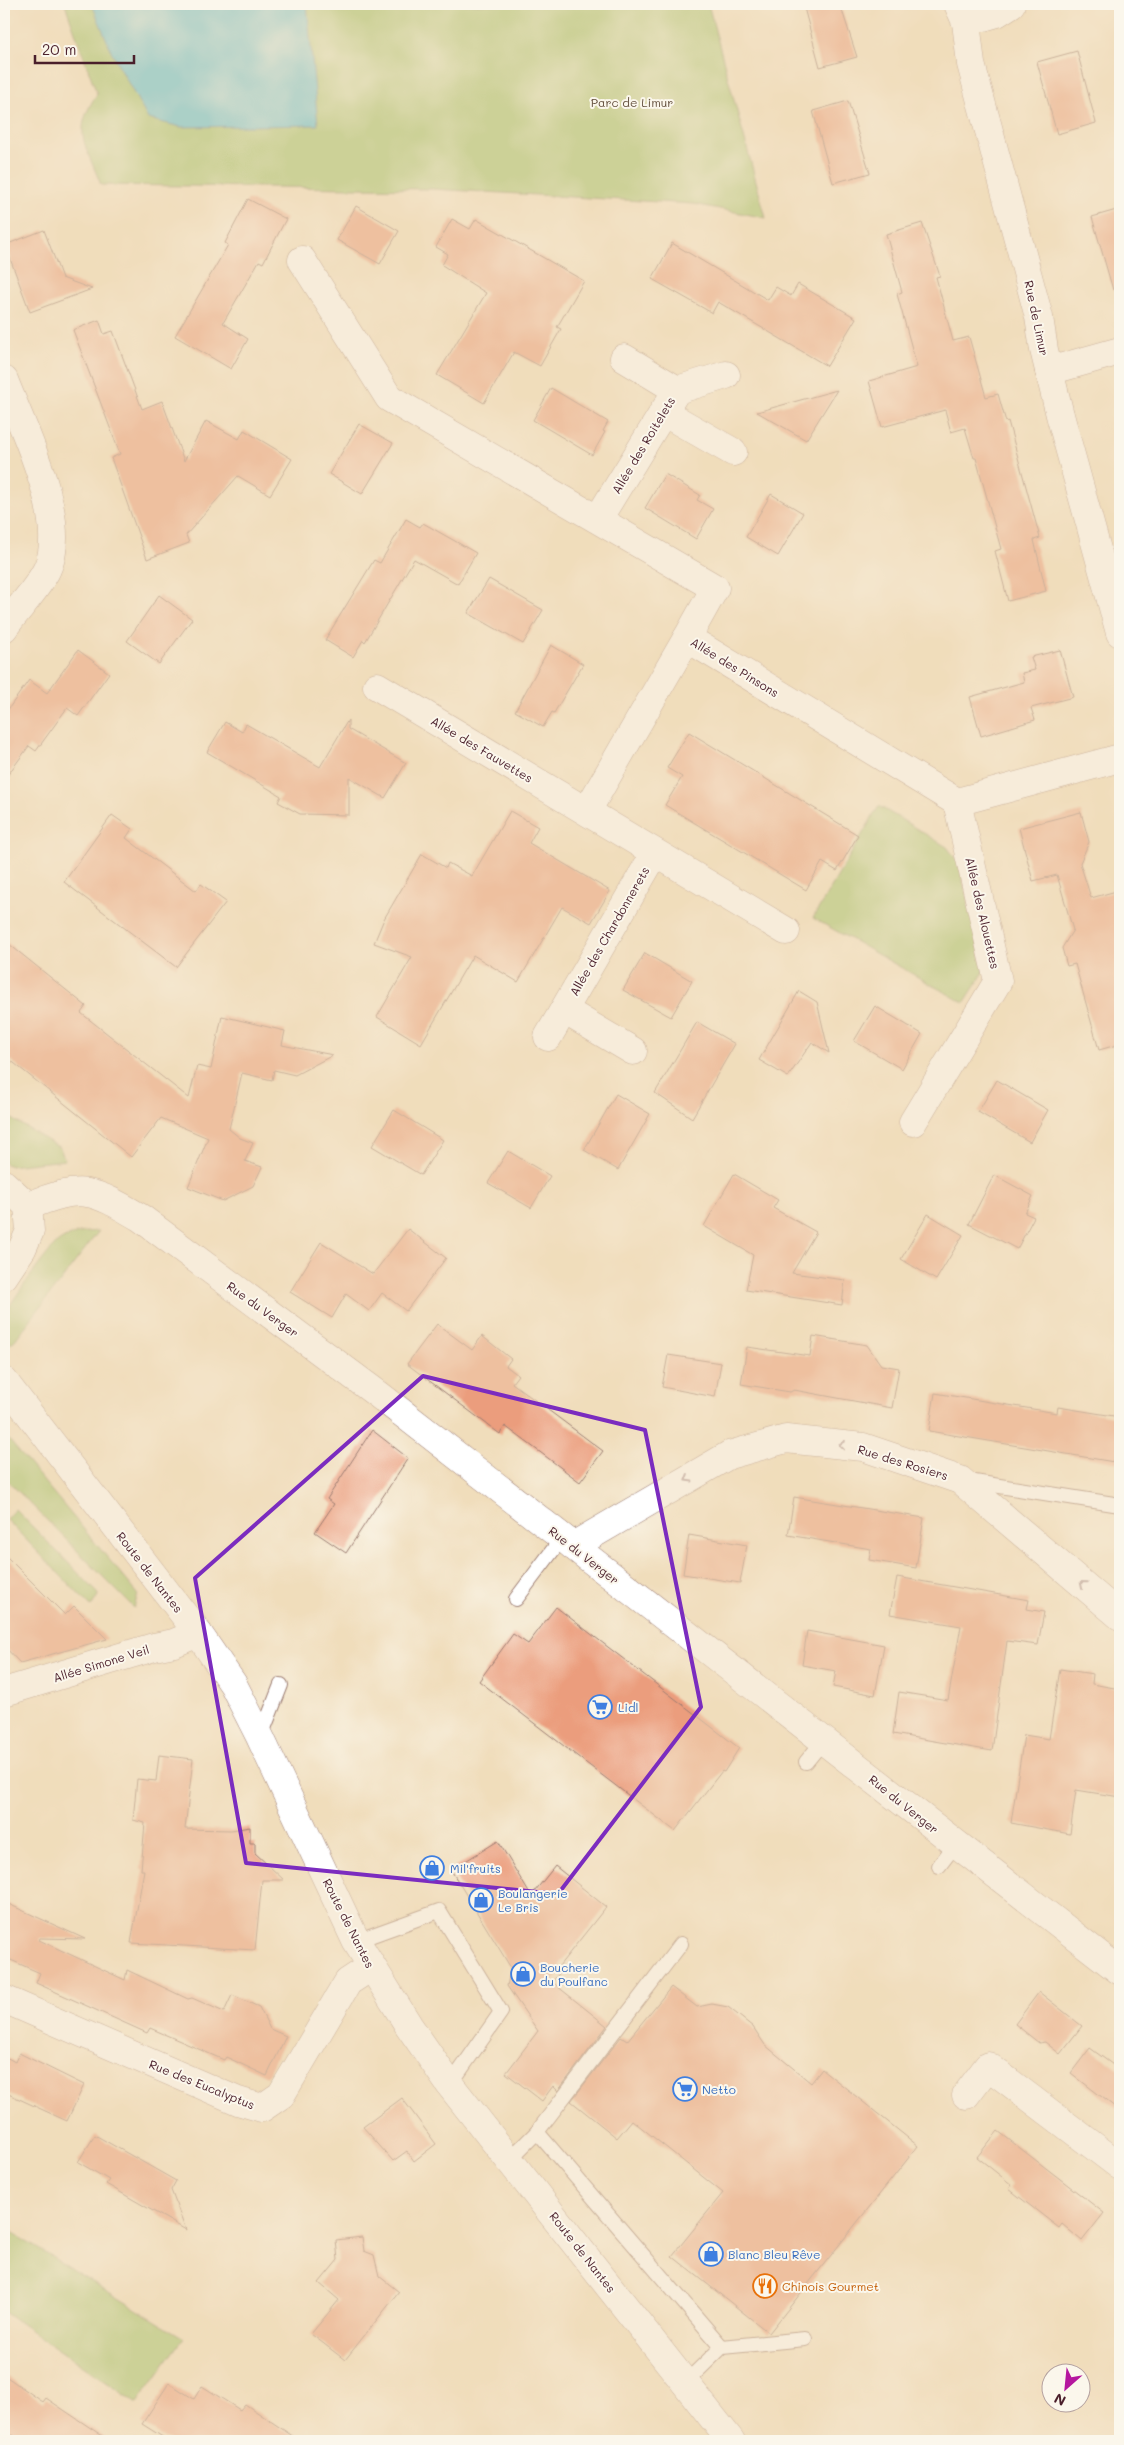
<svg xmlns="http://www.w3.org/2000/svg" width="1124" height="2445" font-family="Mali,sans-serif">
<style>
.green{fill:#a1c36c;stroke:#76714c}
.water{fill:#58c0d5;stroke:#517080}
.building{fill:#eb9d7d}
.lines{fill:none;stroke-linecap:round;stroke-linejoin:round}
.service-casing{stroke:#9d7e73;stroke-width:16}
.minor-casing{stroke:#9d7e73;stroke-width:29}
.tertiary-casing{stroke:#9d7e73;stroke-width:29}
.secondary-casing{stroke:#9d7e73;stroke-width:29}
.service{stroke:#fff;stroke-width:14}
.minor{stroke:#fff;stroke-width:28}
.tertiary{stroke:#fff;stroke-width:28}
.secondary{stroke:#fff;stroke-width:28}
.oneway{stroke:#ae9aa0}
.marked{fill:none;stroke:#7b2cbf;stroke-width:4;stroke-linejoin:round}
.labels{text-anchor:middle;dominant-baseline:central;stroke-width:4;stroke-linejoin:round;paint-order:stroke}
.park-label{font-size:12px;fill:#64503e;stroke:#fbf7ec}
.street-label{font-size:12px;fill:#4a1f2b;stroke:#fbf7ec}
.shop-label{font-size:12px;fill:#366cbe;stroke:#fbf7ec;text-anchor:start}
.food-label{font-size:12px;fill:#c56008;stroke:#fbf7ec;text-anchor:start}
</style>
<rect width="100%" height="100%" fill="#fbf7ec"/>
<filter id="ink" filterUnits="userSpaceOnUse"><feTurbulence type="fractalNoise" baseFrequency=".02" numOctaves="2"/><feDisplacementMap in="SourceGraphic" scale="10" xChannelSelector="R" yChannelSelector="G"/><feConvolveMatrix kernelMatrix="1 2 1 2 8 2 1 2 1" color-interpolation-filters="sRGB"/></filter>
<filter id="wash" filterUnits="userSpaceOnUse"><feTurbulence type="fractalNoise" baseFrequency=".0096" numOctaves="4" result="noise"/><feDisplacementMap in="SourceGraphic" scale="20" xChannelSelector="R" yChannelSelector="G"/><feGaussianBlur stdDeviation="1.12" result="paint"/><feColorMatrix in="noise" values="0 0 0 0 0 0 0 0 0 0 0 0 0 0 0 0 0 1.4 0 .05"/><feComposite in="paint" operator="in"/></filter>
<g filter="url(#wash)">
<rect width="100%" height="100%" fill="#f0ddbb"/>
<g class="green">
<path d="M65 4H708L766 218 694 204 432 189 101 185C86 145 71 133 97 94Z"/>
<path d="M879 806 947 847 959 863 984 972 964 1003 813 918Z"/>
<path d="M4 1114 60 1148 65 1160 10 1166 4 1163Z"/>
<path d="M99 1231 15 1340 11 1344C7 1336 1 1324 5 1314 7 1307 51 1247 58 1242 70 1233 84 1232 99 1231Z"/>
<path d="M4 1434 138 1594 134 1608 4 1477Z"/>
<path d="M15 1509 99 1594 91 1607 6 1519Z"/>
<path d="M4 2228 184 2338 137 2403 4 2312Z"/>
</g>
<path class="water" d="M92 4H307L318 125 181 127 148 119 112 53Z"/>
<g id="blocks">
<g class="building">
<path d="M803 4H840L857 57 820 67Z"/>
<path d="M1077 51 1096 123 1057 134 1037 62Z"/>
<path d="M848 101 870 173 833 183 813 111Z"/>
<path d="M248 199 286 219 263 263 259 261 223 323 248 339 231 369 175 336 228 245 225 243Z"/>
<path d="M356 206 399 231 380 264 337 240Z"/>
<path d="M1120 209V289L1113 290 1092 217Z"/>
<path d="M452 219 470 229 476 219 584 281 557 327 561 329 540 366 514 352 484 403 437 375 486 293 442 265 448 254 436 247Z"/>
<path d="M922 223 940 276 936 277 953 341 969 337 986 397 998 394 1006 422 1008 421 1040 538 1034 540 1046 591 1008 601 995 551 1001 549 976 458H974L965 428 951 432 945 410 882 427 869 381 917 367 897 294 902 292 886 234Z"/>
<path d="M44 230 62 278 92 289 30 312 5 245Z"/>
<path d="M672 243 768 300 776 287 791 296 798 284 856 318 827 366 718 302 712 313 652 279Z"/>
<path d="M99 320 104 334 113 331 142 409 162 401 184 461 206 421 239 439 244 430 292 459 270 495 238 476 186 535 189 543 147 559 111 458 120 454 73 330Z"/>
<path d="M551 388 608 422 603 431 605 432 592 455 533 420Z"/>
<path d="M837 390 806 440 757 412Z"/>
<path d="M359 424 393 443 362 494 329 474Z"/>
<path d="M665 474 700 495 697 500 713 509 696 539 645 508Z"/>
<path d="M771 494 803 513 778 556 746 537Z"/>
<path d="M406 519 420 527 423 523 476 553 458 584 414 559 365 642 363 640 353 657 325 640 374 560 380 563Z"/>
<path d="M489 579 543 610 523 644 468 613Z"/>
<path d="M159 595 192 619 159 664 127 641Z"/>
<path d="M551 645 583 664 554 713 552 712 543 727 515 711Z"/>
<path d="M78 650 109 673 78 716 67 708 36 751 29 746 4 780V715L29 680 47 693Z"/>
<path d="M1060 650 1073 697 1031 708 1035 720 981 736 970 697 1024 682 1022 673 1035 670 1031 657Z"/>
<path d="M348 720V729L406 763 385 798 349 777V815L300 814 278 802 281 796 207 752 225 722 242 732 246 724 320 767Z"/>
<path d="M689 732 858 835 837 871 822 862 806 890 665 805 682 777 667 768Z"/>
<path d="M510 811 538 827 529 843 610 891 591 923 562 907 518 982 473 955 421 1044 377 1017 412 957 374 943 384 919 422 854 446 868 448 863 472 876Z"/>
<path d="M1081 812 1089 842 1080 863 1091 898 1120 890V1044L1099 1050 1075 964 1067 966 1062 948 1073 930 1057 875 1033 881 1019 828Z"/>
<path d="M112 815 132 829 126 838 196 891 201 884 226 902 176 967 64 882Z"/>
<path d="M4 940 86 1006 81 1013 189 1098 197 1066 211 1069 222 1016 285 1031 282 1045 333 1055 295 1075 274 1070 272 1080 242 1073 229 1129 240 1138 253 1143 245 1161 262 1167 253 1186 223 1201 188 1187 208 1138 161 1118 131 1157 4 1055Z"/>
<path d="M645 953 692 981 671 1017 623 990Z"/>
<path d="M799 991 817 1002 829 1053 812 1042 788 1077 759 1060Z"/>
<path d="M875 1006 922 1034 902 1069 854 1041Z"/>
<path d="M697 1022 735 1044 692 1118 655 1093Z"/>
<path d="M997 1080 1048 1110 1030 1142 978 1112Z"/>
<path d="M616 1094 650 1114 618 1170 584 1150Z"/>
<path d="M394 1110 443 1140 421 1175 372 1146Z"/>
<path d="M508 1151 550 1176 531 1208 488 1183Z"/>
<path d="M734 1174 778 1200 773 1208 816 1232 792 1273 845 1280 842 1305 746 1290 753 1255 704 1226Z"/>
<path d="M994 1175 1033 1196 1025 1213 1034 1217 1017 1249 969 1224Z"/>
<path d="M928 1214 963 1235 936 1280 901 1259Z"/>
<path d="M408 1229 446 1258 406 1311 382 1293 369 1311 346 1294 332 1318 290 1292 321 1242 373 1274Z"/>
<path d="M437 1324 472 1350 482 1336 511 1359 506 1366 518 1375 512 1383 603 1451 580 1482 505 1426 500 1434 407 1364Z"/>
<path d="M813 1336 867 1345 881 1365 899 1368 892 1408 794 1390 790 1392 741 1384 747 1347 810 1356Z"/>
<path d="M668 1355 721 1363 715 1397 662 1387Z"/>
<path d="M935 1393 1057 1413 1058 1407 1120 1417V1463L929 1431Z"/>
<path d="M372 1430 408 1458 346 1553 315 1532 334 1504 327 1499Z"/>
<path d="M794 1497 924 1518 916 1568 869 1560 871 1549 788 1535Z"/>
<path d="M689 1535 747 1545 740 1583 683 1574Z"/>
<path d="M4 1554 65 1615 74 1606 107 1639 20 1663 4 1646Z"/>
<path d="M897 1577 1029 1600 1027 1609 1044 1612 1038 1645 1007 1641 992 1751 893 1734 899 1692 948 1700 961 1626 890 1614Z"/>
<path d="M556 1607 739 1748 724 1772 722 1771 675 1831 479 1681 513 1634 528 1644Z"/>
<path d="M807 1631 884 1645 875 1695 833 1687 836 1671 802 1665Z"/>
<path d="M1060 1669 1093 1674 1092 1684 1120 1689V1797L1076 1790 1070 1834 1011 1823 1024 1735 1049 1739Z"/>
<path d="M159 1755 193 1759 185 1829 231 1830 250 1827V1843H255V1853L284 1880H262L255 1950 131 1943 144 1870H141L145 1823 133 1820 137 1779 156 1781Z"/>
<path d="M498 1841 531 1896 555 1866 606 1907 559 1966 563 1969 552 1982 607 2026 558 2091 553 2086 542 2101 506 2073 538 2031 507 1986 511 1968 451 1870Z"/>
<path d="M4 1902 85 1939 40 1938 39 1940 125 1980 127 1970 188 1999 192 1998 224 2012 232 1995 259 2007 270 2029 286 2036 267 2076 226 2057 224 2060 150 2028 147 2033 36 1983 40 1973 4 1957Z"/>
<path d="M671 1987 697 2007 712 2004 728 2007 753 2027 765 2045 811 2083 822 2069 918 2146 769 2333 672 2256 723 2193 632 2120 617 2138 571 2101 621 2037 627 2041Z"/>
<path d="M1039 1992 1082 2026 1060 2054 1045 2042 1039 2043 1015 2024Z"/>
<path d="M1090 2048 1120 2070V2111L1071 2073Z"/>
<path d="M19 2053 84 2085 67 2121 4 2092V2056L15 2062Z"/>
<path d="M402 2098 436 2144 414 2161 407 2151 393 2161 363 2127Z"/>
<path d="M998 2131 1104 2213 1082 2241 1062 2224 1059 2228 1009 2189 1012 2185 977 2157Z"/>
<path d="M95 2135 176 2181 171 2190 186 2230 106 2184 109 2180 78 2162Z"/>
<path d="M362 2237 364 2251 374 2255 379 2276 399 2292 345 2360 311 2334 339 2300 319 2283 338 2260 336 2240Z"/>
<path d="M4 2375 43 2402 46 2398 110 2441H22L4 2429Z"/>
<path d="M169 2383 194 2399 202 2386 240 2410 245 2404 300 2441H169L142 2424Z"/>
</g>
</g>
</g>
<g filter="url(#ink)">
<use href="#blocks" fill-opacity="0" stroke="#9d7e73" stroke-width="1"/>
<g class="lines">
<g class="service-casing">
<g id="service">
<path d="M968 1481 1120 1505"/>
<path d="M516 1599 562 1538"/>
<path d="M261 1736 281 1685"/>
<path d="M806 1762 824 1740"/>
<path d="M939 1866 955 1845"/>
<path d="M356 1941 439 1911 501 2012 450 2085"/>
<path d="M537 2132 722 2347 685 2383"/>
<path d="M510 2159 537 2132 681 1944"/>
<path d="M722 2347 805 2339"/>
</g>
</g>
<g class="minor-casing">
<g id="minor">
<path d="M966 22 997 13 1011 4"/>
<path d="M302 260 389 398 715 588 687 638 957 802 1120 758"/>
<path d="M624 358 677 390"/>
<path d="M1049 371 1120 351"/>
<path d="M4 380C22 427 70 521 47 569 37 590 17 609 4 628"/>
<path d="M663 412 733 452"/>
<path d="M598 519 677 390 726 375"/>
<path d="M377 686 786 931"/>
<path d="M587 811 687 638"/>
<path d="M564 1010 633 1051"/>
<path d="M548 1037 655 853"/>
<path d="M913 1122 998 981 957 802"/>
<path d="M573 1546 729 1455 786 1439 863 1447 960 1480 1120 1616"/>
<path d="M4 1692 154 1647 174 1643 198 1633"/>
<path d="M4 1999 238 2101 262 2108 281 2095 348 1982 371 1967"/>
<path d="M966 2095 988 2066 1120 2166"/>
</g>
</g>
<g class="tertiary-casing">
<path id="tertiary" d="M958 4 966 22 971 64 1039 317 1044 350 1060 415 1120 633"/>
</g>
<g class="secondary-casing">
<g id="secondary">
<path d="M4 1184 28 1206 30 1231 22 1249 4 1276"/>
<path d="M28 1206C82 1184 92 1189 141 1218L379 1395 1120 1971"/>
<path d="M4 1381 198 1633 233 1684 260 1737 356 1941 409 2026 450 2085 731 2441"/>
</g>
</g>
<use href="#service" class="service"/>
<use href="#minor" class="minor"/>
<use href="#tertiary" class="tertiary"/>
<use href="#secondary" class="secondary"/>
</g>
<defs><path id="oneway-chevron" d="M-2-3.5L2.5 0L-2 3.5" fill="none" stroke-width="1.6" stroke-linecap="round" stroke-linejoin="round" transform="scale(1.25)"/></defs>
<g class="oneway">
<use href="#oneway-chevron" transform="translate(842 1445) rotate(-174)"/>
<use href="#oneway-chevron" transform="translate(688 1479) rotate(149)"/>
<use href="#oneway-chevron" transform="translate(1083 1584) rotate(-140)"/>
</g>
</g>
<path d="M0 0H1124V2445H0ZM423 1376 645 1430 701 1707 558 1894 246 1863 195 1578Z" fill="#f0ddbb" fill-opacity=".55" fill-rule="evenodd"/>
<path class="marked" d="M423 1376 645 1430 701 1707 558 1894 246 1863 195 1578Z"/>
<defs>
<g id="supermarket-ring" transform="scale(1.25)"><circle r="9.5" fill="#fbf7ec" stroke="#3f7fe0" stroke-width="1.5"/><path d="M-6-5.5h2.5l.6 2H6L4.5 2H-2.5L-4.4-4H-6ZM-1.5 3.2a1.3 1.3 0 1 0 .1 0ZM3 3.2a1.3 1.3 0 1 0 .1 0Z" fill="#3f7fe0"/></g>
<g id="shop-ring" transform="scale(1.25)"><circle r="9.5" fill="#fbf7ec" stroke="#3f7fe0" stroke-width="1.5"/><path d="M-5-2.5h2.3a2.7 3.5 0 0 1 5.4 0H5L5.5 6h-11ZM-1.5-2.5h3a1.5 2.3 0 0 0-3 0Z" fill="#3f7fe0"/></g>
<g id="restaurant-ring" transform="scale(1.25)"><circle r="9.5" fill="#fbf7ec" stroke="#e8710a" stroke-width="1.5"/><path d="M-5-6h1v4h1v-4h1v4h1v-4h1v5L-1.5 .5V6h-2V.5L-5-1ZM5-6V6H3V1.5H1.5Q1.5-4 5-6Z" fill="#e8710a"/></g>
</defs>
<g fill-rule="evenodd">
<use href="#supermarket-ring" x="600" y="1707"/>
<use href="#shop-ring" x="432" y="1868"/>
<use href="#shop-ring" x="481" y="1900"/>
<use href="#shop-ring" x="523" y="1974"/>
<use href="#supermarket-ring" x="685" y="2089"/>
<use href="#shop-ring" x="711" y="2254"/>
<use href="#restaurant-ring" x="765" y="2286"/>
</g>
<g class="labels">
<g class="park-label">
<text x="632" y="102">Parc de Limur</text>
</g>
<g class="street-label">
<text transform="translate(1037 318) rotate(78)">Rue de Limur</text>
<text transform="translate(643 445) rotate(-59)">Allée des Roitelets</text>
<text transform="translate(735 667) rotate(32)">Allée des Pinsons</text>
<text transform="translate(482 749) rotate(31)">Allée des Fauvettes</text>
<text transform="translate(983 913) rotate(77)">Allée des Alouettes</text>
<text transform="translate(609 931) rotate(-60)">Allée des Chardonnerets</text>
<text transform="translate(263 1309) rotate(36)">Rue du Verger</text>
<text transform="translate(903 1462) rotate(17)">Rue des Rosiers</text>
<text transform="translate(584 1555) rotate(38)">Rue du Verger</text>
<text transform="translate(150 1572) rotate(52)">Route de Nantes</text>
<text transform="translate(101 1663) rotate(-17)">Allée Simone Veil</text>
<text transform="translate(904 1804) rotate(39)">Rue du Verger</text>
<text transform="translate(349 1923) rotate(63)">Route de Nantes</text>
<text transform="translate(202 2084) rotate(22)">Rue des Eucalyptus</text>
<text transform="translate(583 2252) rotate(52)">Route de Nantes</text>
</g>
<g class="shop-label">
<text x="618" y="1707">Lidl</text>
<text x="450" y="1868">Mil'fruits</text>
<text x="498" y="1893">Boulangerie<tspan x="498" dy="14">Le Bris</tspan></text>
<text x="540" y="1967">Boucherie<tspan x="540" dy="14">du Poulfanc</tspan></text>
<text x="702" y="2089">Netto</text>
<text x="728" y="2254">Blanc Bleu Rêve</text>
</g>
<g class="food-label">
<text x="782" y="2286">Chinois Gourmet</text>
</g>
</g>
<rect width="1124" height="2445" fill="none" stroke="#fbf7ec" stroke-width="20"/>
<g transform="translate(1066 2388) rotate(207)"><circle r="24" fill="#fbf7ec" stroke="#b4a19f"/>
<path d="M0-4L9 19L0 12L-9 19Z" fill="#b5179e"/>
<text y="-8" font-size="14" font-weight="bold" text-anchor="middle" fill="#4a1f2b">N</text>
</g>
<path d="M35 55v8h99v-8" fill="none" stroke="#4a1f2b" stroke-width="2.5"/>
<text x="42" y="55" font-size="15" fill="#4a1f2b" stroke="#fbf7ec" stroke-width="4" paint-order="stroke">20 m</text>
</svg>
